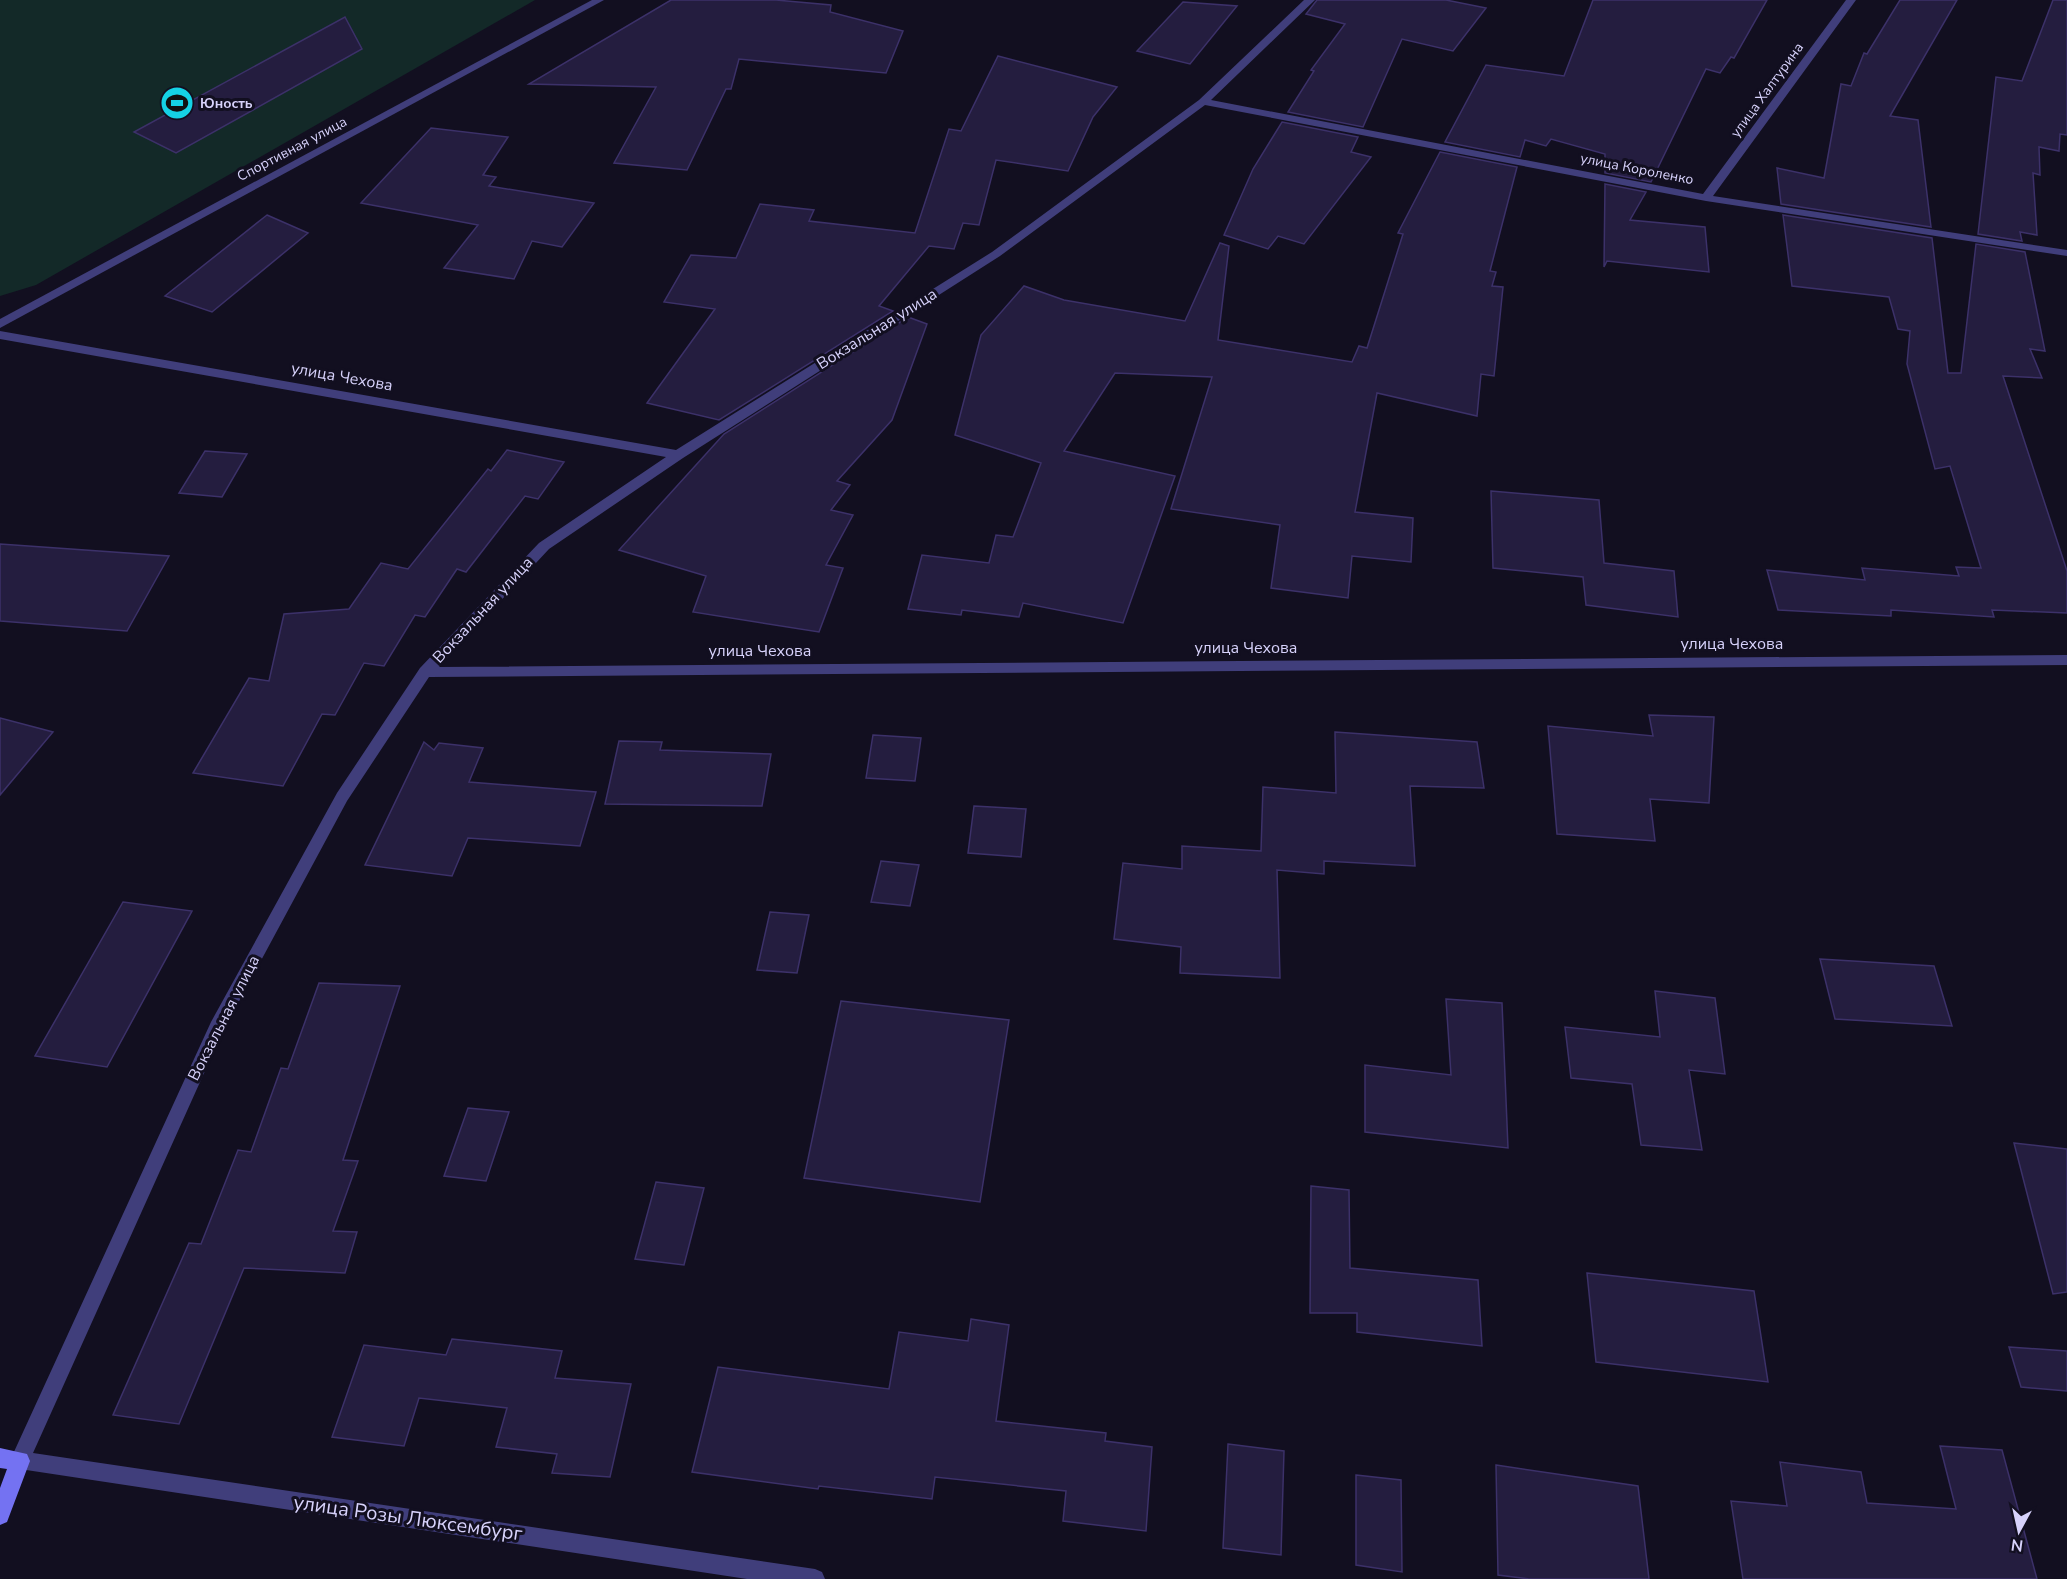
<svg xmlns="http://www.w3.org/2000/svg" width="2067" height="1579" font-family="'Nunito Sans',sans-serif">
<style>
.green{fill:#132928}
.building{fill:#241d3f;stroke:#3c3169;stroke-width:1.5}
.lines{fill:none;stroke-linecap:round;stroke-linejoin:round}
.minor{fill:#403e7b;fill-rule:evenodd}
.secondary{fill:#7472f2;fill-rule:evenodd}
.labels{text-anchor:middle;dominant-baseline:central;stroke-width:6;stroke-linejoin:round;paint-order:stroke}
.far-street-label{font-size:14px;fill:#d7d2fb;stroke:#120f20}
.far-poi-label{font-size:14px;font-weight:bold;fill:#d7d2fb;stroke:#120f20;text-anchor:start}
.street-label{font-size:16px;fill:#d7d2fb;stroke:#120f20}
.near-street-label{font-size:20px;fill:#d7d2fb;stroke:#120f20}
</style>
<rect width="100%" height="100%" fill="#120f20"/>
<path class="green" d="M0 0H535L36 285 0 296Z"/>
<g class="building">
<path d="M671 0H776L831 5 830 12 903 31 886 73 739 59 731 89H726L687 170 614 163 656 87 529 84Z"/>
<path d="M1317 0H1446L1486 8 1453 51 1402 39 1363 127 1288 112 1314 71 1311 70 1345 24 1306 14Z"/>
<path d="M1593 0H1767L1734 58 1731 57 1720 73 1706 69 1651 182 1605 173V154L1551 139 1546 146 1525 140 1520 157 1445 142 1486 65 1564 76Z"/>
<path d="M1900 0H1957L1890 116 1918 120 1931 227 1781 204 1777 168 1824 178 1841 84 1851 86 1864 53 1867 54Z"/>
<path d="M2053 0H2067V135L2060 134 2059 151 2039 147 2040 175 2033 173 2037 235 2020 232 2022 241 1978 234 1996 77 2022 81Z"/>
<path d="M1183 2 1237 6 1190 64 1137 51Z"/>
<path d="M345 17 362 49 176 153 134 132Z"/>
<path d="M998 56 1117 87 1093 117 1068 171 996 160 979 225 963 223 954 249 929 246 879 306 893 311 719 420 647 403 715 309 664 302 691 255 736 258 760 204 814 210 809 221 915 233 949 129 961 131Z"/>
<path d="M1282 122 1358 137 1351 152 1371 157 1304 244 1278 236 1268 249 1224 235 1253 169Z"/>
<path d="M431 128 508 137 483 175 496 177 489 186 594 203 562 247 532 241 514 279 444 268 478 225 361 203Z"/>
<path d="M1440 152 1517 167 1490 271 1496 272 1492 286 1503 287 1494 376 1481 374 1477 416 1377 393 1355 512 1413 518 1411 562 1352 556 1348 598 1271 588 1280 525 1171 509 1212 377 1115 373 1064 451 1175 476 1123 623 1023 603 1019 617 962 610 961 615 908 609 922 555 989 563 996 535 1013 537 1041 463 955 435 981 335 1024 286 1064 300 1185 321 1220 243 1229 246 1218 340 1352 362 1359 346 1367 348 1403 234 1398 233Z"/>
<path d="M1605 184 1646 192 1630 220 1705 227 1709 272 1607 261 1604 267Z"/>
<path d="M267 215 308 233 212 312 165 296Z"/>
<path d="M1783 215 1932 238 1948 373H1961L1976 244 2025 252 2045 351 2030 349 2042 378 2003 376 2067 571V613L1992 610 1994 617 1891 610V616L1778 610 1767 570 1865 580 1862 568 1959 576 1956 567 1981 568 1950 466 1935 469 1907 364 1910 331 1898 329 1889 297 1792 286Z"/>
<path d="M908 317 927 324 892 420 837 481 850 485 831 510 853 515 826 565 843 568 819 632 693 612 706 576 619 550 724 434Z"/>
<path d="M507 450 564 462 538 499 525 496 466 572 457 569 425 617 415 615 384 666 364 663 335 715 322 714 283 786 193 773 249 678 269 681 284 614 349 609 381 563 408 569 488 469 491 471Z"/>
<path d="M205 451 247 454 222 497 179 493Z"/>
<path d="M1491 491 1599 500 1604 563 1674 571 1678 617 1586 605 1583 577 1493 568Z"/>
<path d="M0 544 169 556 127 631 0 621Z"/>
<path d="M1649 715 1714 717 1709 803 1650 799 1655 841 1557 834 1548 726 1653 736Z"/>
<path d="M0 718 53 732 0 795Z"/>
<path d="M1335 732 1477 742 1484 788 1410 786 1415 866 1324 861V874L1277 870 1280 978 1180 973 1181 947 1114 939 1123 863 1182 869V846L1261 851 1263 787 1336 793Z"/>
<path d="M873 735 921 738 915 781 866 778Z"/>
<path d="M619 741 662 742 660 750 771 754 762 806 605 804Z"/>
<path d="M424 742 434 750 439 743 483 748 469 782 596 792 580 846 468 838 452 876 365 865Z"/>
<path d="M974 806 1026 809 1021 857 968 853Z"/>
<path d="M881 861 919 865 910 906 871 902Z"/>
<path d="M123 902 192 911 107 1067 35 1056Z"/>
<path d="M770 912 809 915 797 973 757 970Z"/>
<path d="M1820 959 1934 966 1952 1026 1835 1019Z"/>
<path d="M319 983 400 986 343 1160 358 1161 333 1231 357 1232 345 1273 244 1268 179 1424 113 1415 189 1243 201 1244 238 1150 251 1152 281 1068 288 1069Z"/>
<path d="M1655 991 1715 998 1725 1074 1689 1070 1702 1150 1641 1145 1632 1084 1571 1078 1565 1027 1660 1037Z"/>
<path d="M1446 999 1502 1003 1508 1148 1365 1132V1065L1451 1075Z"/>
<path d="M841 1001 1009 1020 980 1202 804 1178Z"/>
<path d="M468 1108 509 1112 486 1181 444 1176Z"/>
<path d="M2014 1143 2067 1149V1292L2053 1294Z"/>
<path d="M656 1182 704 1188 684 1265 635 1259Z"/>
<path d="M1311 1186 1349 1190 1350 1268 1478 1280 1482 1346 1357 1332V1313H1310Z"/>
<path d="M1587 1273 1754 1291 1768 1382 1596 1362Z"/>
<path d="M971 1319 1009 1325 996 1421 1106 1433 1105 1441 1152 1447 1146 1531 1063 1521 1066 1491 935 1477 932 1499 819 1486 818 1489 692 1472 718 1367 889 1389 899 1332 968 1341Z"/>
<path d="M452 1339 562 1351 555 1378 631 1384 610 1477 552 1473 557 1454 496 1447 507 1408 419 1398 404 1446 332 1437 364 1345 446 1355Z"/>
<path d="M2009 1347 2067 1351V1391L2021 1387Z"/>
<path d="M1228 1444 1284 1451 1281 1555 1223 1548Z"/>
<path d="M1940 1446 2002 1450 2037 1579H1743L1731 1501 1787 1506 1780 1462 1861 1472 1867 1503 1956 1509Z"/>
<path d="M1496 1465 1638 1486 1649 1579H1529L1498 1575Z"/>
<path d="M1356 1475 1401 1480 1402 1572 1356 1565Z"/>
</g>
<g class="lines">
<g class="minor">
<path d="M592 0H604L0 328V319Z"/>
<path d="M1304 0H1315L1211 100 1703 194 1846 0H1856L1713 196 2067 250V256L1706 201 1205 105 1000 256 683 458 549 549 439 667 2067 655V665L429 677 347 801 223 1031 33 1453 815 1569 822 1572 825 1579H747L13 1468 10 1461 13 1454 211 1022 337 793 420 668 539 543 666 457 0 339V331L676 450 992 252 1199 100Z"/>
</g>
<path class="secondary" d="M0 1448 27 1454 30 1461 7 1522 0 1525V1488L7 1469 0 1468Z"/>
</g>
<defs>
<g id="stadium-disc" transform="scale(1.725)"><circle r="9.5" fill="#15d1e4" stroke="#120f20"/><path d="M0-5a6.5 5 0 1 0 0 10a6.5 5 0 1 0 0-10ZM-3.5-1.8h7v3.6h-7Z" fill="#111"/></g>
</defs>
<g fill-rule="evenodd">
<use href="#stadium-disc" x="177" y="103"/>
</g>
<g class="labels">
<g class="far-street-label">
<text transform="translate(1767 90) rotate(-54)">улица Халтурина</text>
<text transform="translate(292 149) rotate(-28)">Спортивная улица</text>
<text transform="translate(1637 169) rotate(11)">улица Короленко</text>
</g>
<g class="far-poi-label">
<text x="200" y="103">Юность</text>
</g>
<g class="street-label">
<text transform="translate(877 329) rotate(-32)">Вокзальная улица</text>
<text transform="translate(342 377) rotate(10)">улица Чехова</text>
<text transform="translate(483 610) rotate(-47)">Вокзальная улица</text>
<text x="1732" y="644">улица Чехова</text>
<text x="1246" y="648">улица Чехова</text>
<text x="760" y="651">улица Чехова</text>
<text transform="translate(224 1018) rotate(-63)">Вокзальная улица</text>
</g>
<g class="near-street-label">
<text transform="translate(408 1518) rotate(8)">улица Розы Люксембург</text>
</g>
</g>
<g transform="translate(2019 1531) rotate(188)" stroke="#120f20" stroke-width="4.5" paint-order="stroke">
<path d="M0-4.5L10 22L0 15L-10 22Z" fill="#d7d2fb"/>
<text y="-9" font-size="16" font-weight="bold" text-anchor="middle" fill="#d7d2fb">N</text>
</g>
</svg>
